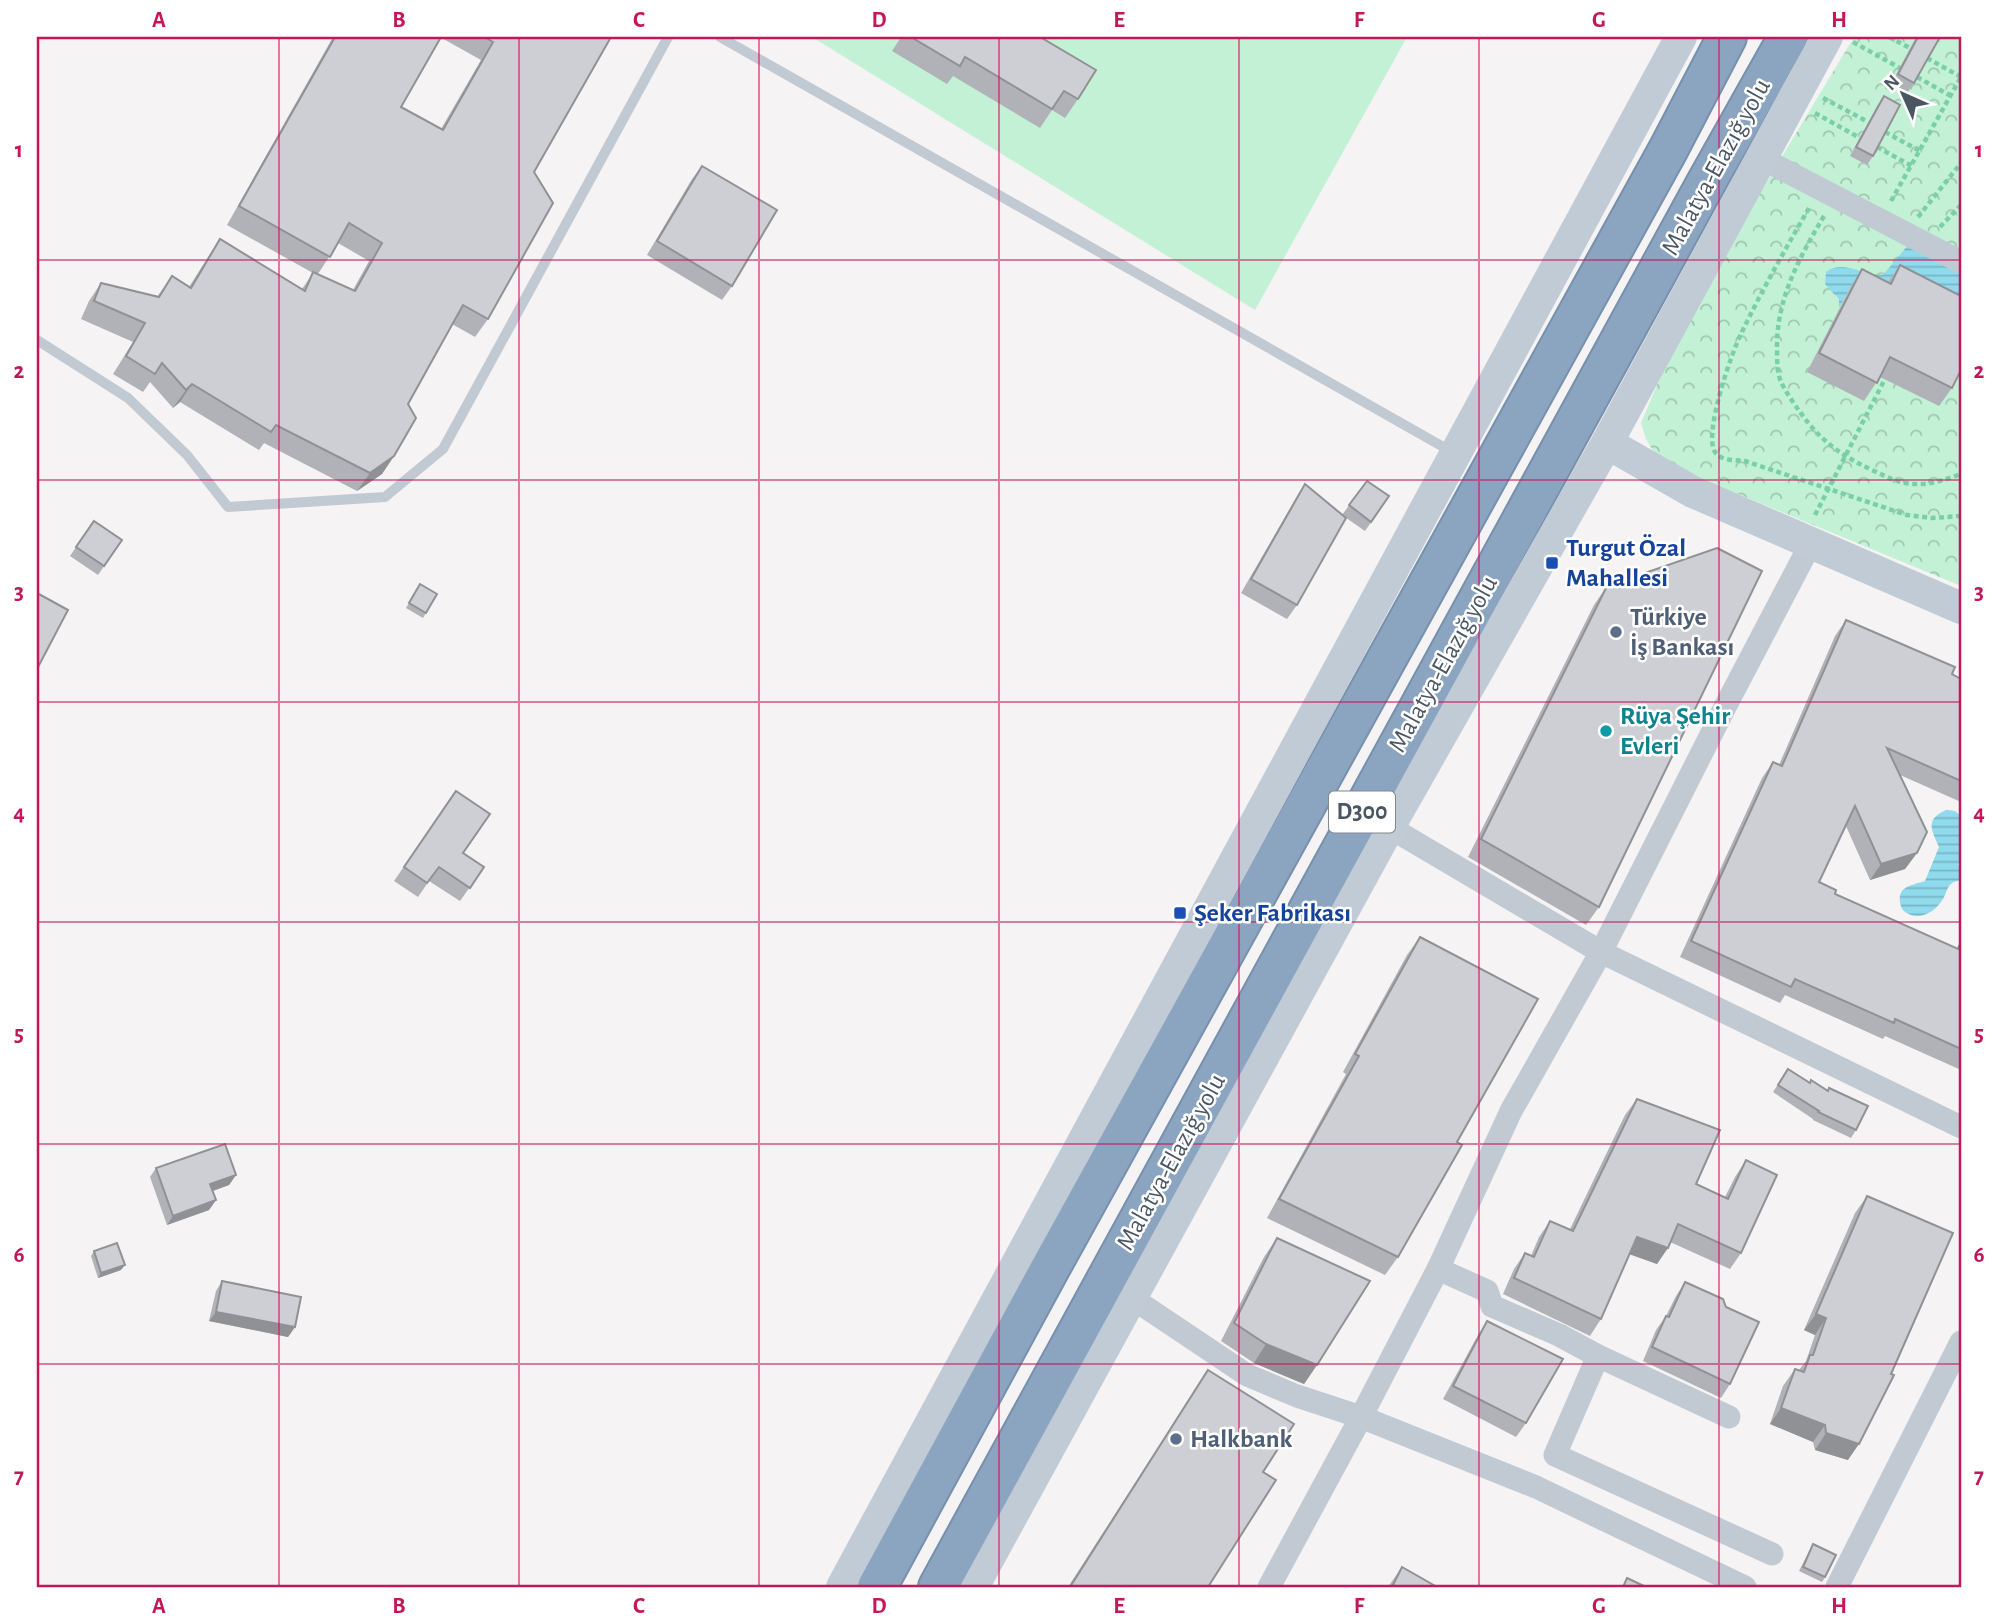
<svg xmlns="http://www.w3.org/2000/svg" width="1998" height="1624" font-family="'Alegreya Sans',sans-serif">
<style>
.forest{fill:url(#forest-crowns)}
.garden{fill:#c3f1d5}
.water{fill:url(#water-rules)}
.lines{fill:none;stroke-linecap:round;stroke-linejoin:round}
.highway-casing{stroke:#7690ad;stroke-width:42}
.path{stroke:#7ad0a6;stroke-width:4.5;stroke-dasharray:5 3.5;stroke-linecap:butt}
.lane{stroke:#c1cad2;stroke-width:10}
.street{stroke:#c1cad2;stroke-width:23}
.secondary{stroke:#c1cbd6;stroke-width:32}
.highway{stroke:#8ba5c1;stroke-width:38}
.wall{fill:#b0b2b7;fill-rule:evenodd}
.shaded-wall{fill:#909195}
.building{fill:#cdcfd5;stroke:#909195;stroke-width:2}
.grid{fill:none;stroke:#c2185b;stroke-width:2;stroke-opacity:0.55}
.transit-dot{fill:#1a4fb4;stroke:#fff;stroke-width:2.5}
.service-dot{fill:#5c6f8a;stroke:#fff;stroke-width:2.5}
.culture-dot{fill:#0f9aa8;stroke:#fff;stroke-width:2.5}
.labels{text-anchor:middle;dominant-baseline:central;stroke-width:5;stroke-linejoin:round;paint-order:stroke}
.shield{fill:#fff;stroke:#808990;stroke-width:2}
.shield-label{font-size:24px;font-weight:bold;fill:#4a5661}
.street-label{font-size:26px;fill:#4a5661;stroke:#fff}
.transit-label{font-size:26px;font-weight:bold;fill:#164399;stroke:#fff;text-anchor:start}
.service-label{font-size:26px;font-weight:bold;fill:#4e5e75;stroke:#fff;text-anchor:start}
.culture-label{font-size:26px;font-weight:bold;fill:#0d838f;stroke:#fff;text-anchor:start}
.neatline{fill:none;stroke:#c2185b;stroke-width:2.5}
.grid-label{font-size:23px;text-anchor:middle;font-weight:bold;fill:#c2185b}
</style>
<defs>
<pattern id="forest-crowns" width="20" height="18" patternUnits="userSpaceOnUse" patternTransform="scale(1.75)"><rect width="20" height="18" fill="#c3f1d5"/><path d="M2 6a3 3 0 1 1 6 0M12 15a3 3 0 1 1 6 0" fill="none" stroke="#a0c6b0"/></pattern>
<pattern id="water-rules" width="6" height="5" patternUnits="userSpaceOnUse" patternTransform="scale(1.75)"><rect width="6" height="5" fill="#90daee"/><path d="M0 2.5h6" fill="none" stroke="#78b4c4"/></pattern>
</defs>
<rect width="100%" height="100%" fill="#f5f3f3"/>
<path class="forest" d="M1854 37H1961V586L1682 471 1656 456 1646 439 1641 423 1686 316Z"/>
<path class="garden" d="M812 37H1407L1255 310Z"/>
<g class="water">
<path d="M1909 244 1961 270V321L1850 288 1839 308V299L1825 284 1826 272C1840 259 1864 275 1883 275Z"/>
<path d="M1946 810 1955 811 1961 816V859L1958 865 1961 868V880C1958 881 1954 881 1951 884 1947 887 1946 894 1943 899 1934 914 1915 923 1902 909 1894 887 1909 886 1925 881L1939 847C1932 830 1924 820 1946 810Z"/>
</g>
<g class="lines">
<g class="highway-casing">
<g id="highway">
<path d="M877 1587 1048 1272 1668 150 1727 37"/>
<path d="M938 1587 1706 183 1788 37"/>
</g>
</g>
<g class="path">
<path d="M1889 37 1910 48"/>
<path d="M1853 42 1900 68"/>
<path d="M1927 58 1961 77"/>
<path d="M1917 77 1951 96"/>
<path d="M1823 98 1868 122"/>
<path d="M1815 113 1860 138"/>
<path d="M1885 132 1920 151"/>
<path d="M1877 147 1912 166"/>
<path d="M1891 201 1961 77"/>
<path d="M1809 208C1786 248 1762 290 1742 332 1732 351 1703 434 1715 452 1721 461 1735 460 1745 461L1907 515 1932 518 1961 516"/>
<path d="M1824 216C1799 258 1776 300 1777 349 1777 358 1777 368 1779 376 1781 384 1787 393 1791 399 1816 437 1834 452 1874 471 1887 477 1900 484 1915 484 1930 485 1947 479 1961 474"/>
<path d="M1918 217 1961 163"/>
<path d="M1940 227 1961 205"/>
<path d="M1815 515 1885 379"/>
</g>
<g class="lane">
<path d="M720 37 1454 453"/>
<path d="M37 340 128 398 187 455 228 507 385 497 443 449 668 37"/>
</g>
<g class="street">
<path d="M1761 158 1961 262"/>
<path d="M1389 827 1601 952 1961 1127"/>
<path d="M1438 1269 1487 1291 1492 1306 1559 1335 1598 1356 1555 1455 1772 1554"/>
<path d="M1132 1298 1247 1375 1297 1396 1361 1417 1536 1487 1745 1587"/>
<path d="M1598 1356 1729 1417"/>
<path d="M1269 1587 1361 1417 1438 1269 1511 1111 1601 952 1725 707 1811 543"/>
<path d="M1837 1587 1961 1342"/>
</g>
<g class="secondary">
<path d="M1607 443 1693 492 1961 608"/>
<path d="M842 1587 1681 37"/>
<path d="M973 1587 1389 827 1607 443 1827 37"/>
</g>
<use href="#highway" class="highway"/>
</g>
<g class="wall">
<path d="M333 37H611L534 172 488 319 475 337 452 324 408 404 394 456 382 474 357 491 264 443 259 450 180 402 173 408 150 382 143 392 113 374 133 342 81 319 89 301 101 283 157 297 172 276 189 287 208 257 220 239 302 289 313 273 227 225ZM440 37 481 60 441 129 401 107ZM338 243 369 261 353 290 318 274Z"/>
<path d="M901 37H1040L1078 99 1065 118 1052 110 1040 128 953 76 947 84 892 51Z"/>
<path d="M1916 37H1940L1914 83 1908 92 1891 84Z"/>
<path d="M1884 96 1873 156 1867 165 1850 156 1877 106Z"/>
<path d="M702 166 732 286 722 300 647 255 692 179Z"/>
<path d="M1900 265 1952 388 1939 406 1880 377 1864 401 1807 372 1850 288 1862 269 1888 282Z"/>
<path d="M1367 481 1389 496 1365 531 1342 515Z"/>
<path d="M1305 484 1297 605 1287 619 1241 593 1296 498Z"/>
<path d="M94 521 122 540 98 575 70 556Z"/>
<path d="M1607 586 1599 907 1586 925 1468 857 1594 605Z"/>
<path d="M417 589 426 613 423 618 406 608Z"/>
<path d="M1846 620 1961 679V802L1900 775 1917 853 1905 869 1870 880 1846 826 1819 882 1835 894 1957 949 1959 946H1961V1070L1885 1036 1883 1039 1785 995 1780 1003 1680 957 1762 778 1773 762 1779 765 1835 636Z"/>
<path d="M456 791 463 853 484 867 460 901 429 881 418 897 394 881Z"/>
<path d="M1420 937 1457 1142 1398 1257 1385 1275 1267 1218 1346 1074 1343 1072 1407 955Z"/>
<path d="M1788 1069 1856 1130 1851 1138 1813 1120V1119L1773 1092Z"/>
<path d="M1637 1099 1696 1184 1725 1197 1735 1177 1746 1160 1741 1253 1730 1269 1670 1242 1657 1264 1630 1254 1601 1319 1590 1336 1503 1294 1514 1269 1525 1253 1531 1256 1539 1237 1550 1221 1570 1229 1625 1115Z"/>
<path d="M156 1168 236 1175 229 1185 213 1191 216 1200 209 1210 167 1225 150 1177Z"/>
<path d="M1867 1196 1848 1460 1815 1450 1813 1442 1770 1424 1783 1386 1795 1369 1799 1370 1806 1361 1815 1335 1804 1330 1855 1213Z"/>
<path d="M1277 1238 1317 1365 1304 1384 1254 1363 1221 1341 1264 1257Z"/>
<path d="M94 1251 121 1270 98 1278 91 1256Z"/>
<path d="M222 1281 295 1327 288 1337 209 1321 216 1291Z"/>
<path d="M1685 1282 1730 1384 1721 1398 1643 1361 1656 1330 1666 1316 1676 1296Z"/>
<path d="M1487 1321 1526 1423 1516 1437 1443 1399 1478 1335Z"/>
<path d="M1208 1370 1263 1472 1208 1587H1068Z"/>
<path d="M1813 1544 1825 1577 1822 1582 1799 1571Z"/>
<path d="M1402 1567 1437 1587H1388Z"/>
</g>
<g class="shaded-wall">
<path d="M192 384 180 402 173 408 186 390Z"/>
<path d="M394 456 382 474 357 491 370 473Z"/>
<path d="M1917 853 1905 869 1870 880 1881 864Z"/>
<path d="M236 1175 229 1185 204 1194 210 1184Z"/>
<path d="M216 1200 209 1210 167 1225 173 1216Z"/>
<path d="M1637 1237 1668 1248 1657 1264 1626 1253Z"/>
<path d="M125 1265 121 1270 98 1278 101 1273Z"/>
<path d="M216 1312 295 1327 288 1337 209 1321Z"/>
<path d="M1816 1314 1826 1318 1815 1335 1804 1330Z"/>
<path d="M1266 1344 1317 1365 1304 1384 1254 1363Z"/>
<path d="M1781 1408 1825 1425 1813 1442 1770 1424Z"/>
<path d="M1826 1433 1859 1444 1848 1460 1815 1450Z"/>
</g>
<g class="building">
<path d="M335 37H441L401 107 443 130 493 42 485 37H611L534 172 553 203 488 319 463 305 408 404 416 418 394 456 370 473 276 425 271 432 192 384 186 390 162 363 155 374 126 356 145 323 94 301 101 283 159 297 172 276 191 288 220 239 305 291 313 272 355 291 382 243 349 223 330 257 239 206Z"/>
<path d="M911 37H1040L1096 70 1078 99 1064 91 1052 109 965 57 960 66Z"/>
<path d="M1918 37H1940L1914 83 1898 74Z"/>
<path d="M1884 96 1900 105 1873 156 1856 147Z"/>
<path d="M702 166 777 210 732 286 657 241Z"/>
<path d="M1900 265 1961 296V370L1952 388 1890 357 1877 383 1819 353 1862 269 1891 284Z"/>
<path d="M1367 481 1389 496 1371 522 1349 505Z"/>
<path d="M1305 484 1346 518 1297 605 1251 579Z"/>
<path d="M94 521 122 540 104 566 76 547Z"/>
<path d="M1717 548 1762 571 1599 907 1481 839 1607 586Z"/>
<path d="M420 584 437 594 426 613 409 603Z"/>
<path d="M37 593 68 610 37 669Z"/>
<path d="M1846 620 1955 667 1952 674 1961 679V781L1887 748 1927 832 1917 853 1881 864 1855 806 1819 882 1836 890 1835 894 1958 949 1959 946H1961V1049L1895 1019 1894 1023 1795 979 1791 987 1691 941 1773 762 1782 766Z"/>
<path d="M456 791 490 814 463 853 484 867 470 888 439 867 427 883 404 867Z"/>
<path d="M1420 937 1538 999 1457 1142 1462 1145 1398 1257 1279 1199 1359 1056 1355 1054Z"/>
<path d="M1788 1069 1810 1083 1811 1080 1828 1091 1829 1088 1868 1106 1856 1130 1818 1112 1819 1111 1778 1085Z"/>
<path d="M1637 1099 1720 1130 1696 1184 1728 1199 1746 1160 1777 1175 1741 1253 1678 1224 1668 1248 1637 1237 1601 1319 1514 1278 1525 1253 1534 1257 1550 1221 1573 1231Z"/>
<path d="M225 1144 236 1175 210 1184 216 1200 173 1216 156 1168Z"/>
<path d="M1867 1196 1953 1233 1891 1374 1894 1375 1859 1444 1826 1433 1825 1425 1781 1408 1795 1369 1804 1372 1810 1355H1813L1826 1318 1816 1314Z"/>
<path d="M1277 1238 1370 1281 1317 1365 1266 1344 1234 1323Z"/>
<path d="M117 1243 125 1265 101 1273 94 1251Z"/>
<path d="M222 1281 301 1297 295 1327 216 1312Z"/>
<path d="M1685 1282 1723 1299 1726 1307 1759 1322 1730 1384 1652 1347 1666 1316 1669 1317Z"/>
<path d="M1487 1321 1563 1359 1526 1423 1453 1386Z"/>
<path d="M1208 1370 1294 1424 1263 1472 1276 1480 1208 1587H1070Z"/>
<path d="M1813 1544 1836 1555 1825 1577 1803 1567Z"/>
<path d="M1402 1567 1437 1587H1392Z"/>
<path d="M1627 1578 1646 1587H1623Z"/>
</g>
<path class="grid" d="M279 37V1587M519 37V1587M759 37V1587M999 37V1587M1239 37V1587M1479 37V1587M1719 37V1587M37 260H1961M37 480H1961M37 702H1961M37 922H1961M37 1144H1961M37 1364H1961"/>
<g class="transit-dot">
<rect x="1545" y="556" width="14" height="14" rx="3.5"/>
<rect x="1173" y="906" width="14" height="14" rx="3.5"/>
</g>
<g class="service-dot">
<circle cx="1616" cy="632" r="7"/>
<circle cx="1176" cy="1439" r="7"/>
</g>
<circle class="culture-dot" cx="1606" cy="731" r="7"/>
<g class="labels">
<rect class="shield" x="1329" y="791.5" width="66" height="41" rx="5"/>
<g class="shield-label">
<text x="1362" y="812">D300</text>
</g>
<g class="street-label">
<text transform="translate(1716 167) rotate(-61)">Malatya-Elazığ yolu</text>
<text transform="translate(1443 664) rotate(-61)">Malatya-Elazığ yolu</text>
<text transform="translate(1171 1162) rotate(-61)">Malatya-Elazığ yolu</text>
</g>
<g class="transit-label">
<text x="1566" y="548">Turgut Özal<tspan x="1566" dy="30">Mahallesi</tspan></text>
<text x="1194" y="913">Şeker Fabrikası</text>
</g>
<g class="service-label">
<text x="1630" y="617">Türkiye<tspan x="1630" dy="30">İş Bankası</tspan></text>
<text x="1190" y="1439">Halkbank</text>
</g>
<g class="culture-label">
<text x="1620" y="716">Rüya Şehir<tspan x="1620" dy="30">Evleri</tspan></text>
</g>
</g>
<rect width="1998" height="1624" fill="none" stroke="#ffffff" stroke-width="77"/>
<g transform="translate(1903 94) rotate(315)" stroke="#ffffff" stroke-width="5" paint-order="stroke">
<path d="M0-5L12 26L0 18L-12 26Z" fill="#4a5661"/>
<text y="-10" font-size="19" font-weight="bold" text-anchor="middle" fill="#4a5661">N</text>
</g>
<rect x="38" y="38" width="1922" height="1548" class="neatline"/>
<g class="grid-label">
<text x="159" y="27">A</text>
<text x="399" y="27">B</text>
<text x="639" y="27">C</text>
<text x="879" y="27">D</text>
<text x="1119" y="27">E</text>
<text x="1359" y="27">F</text>
<text x="1599" y="27">G</text>
<text x="1839" y="27">H</text>
<text x="19" y="157">1</text>
<text x="1979" y="157">1</text>
<text x="19" y="378">2</text>
<text x="1979" y="378">2</text>
<text x="19" y="599">3</text>
<text x="1979" y="599">3</text>
<text x="19" y="820">4</text>
<text x="1979" y="820">4</text>
<text x="19" y="1041">5</text>
<text x="1979" y="1041">5</text>
<text x="19" y="1262">6</text>
<text x="1979" y="1262">6</text>
<text x="19" y="1483">7</text>
<text x="1979" y="1483">7</text>
<text x="159" y="1613">A</text>
<text x="399" y="1613">B</text>
<text x="639" y="1613">C</text>
<text x="879" y="1613">D</text>
<text x="1119" y="1613">E</text>
<text x="1359" y="1613">F</text>
<text x="1599" y="1613">G</text>
<text x="1839" y="1613">H</text>
</g>
</svg>
